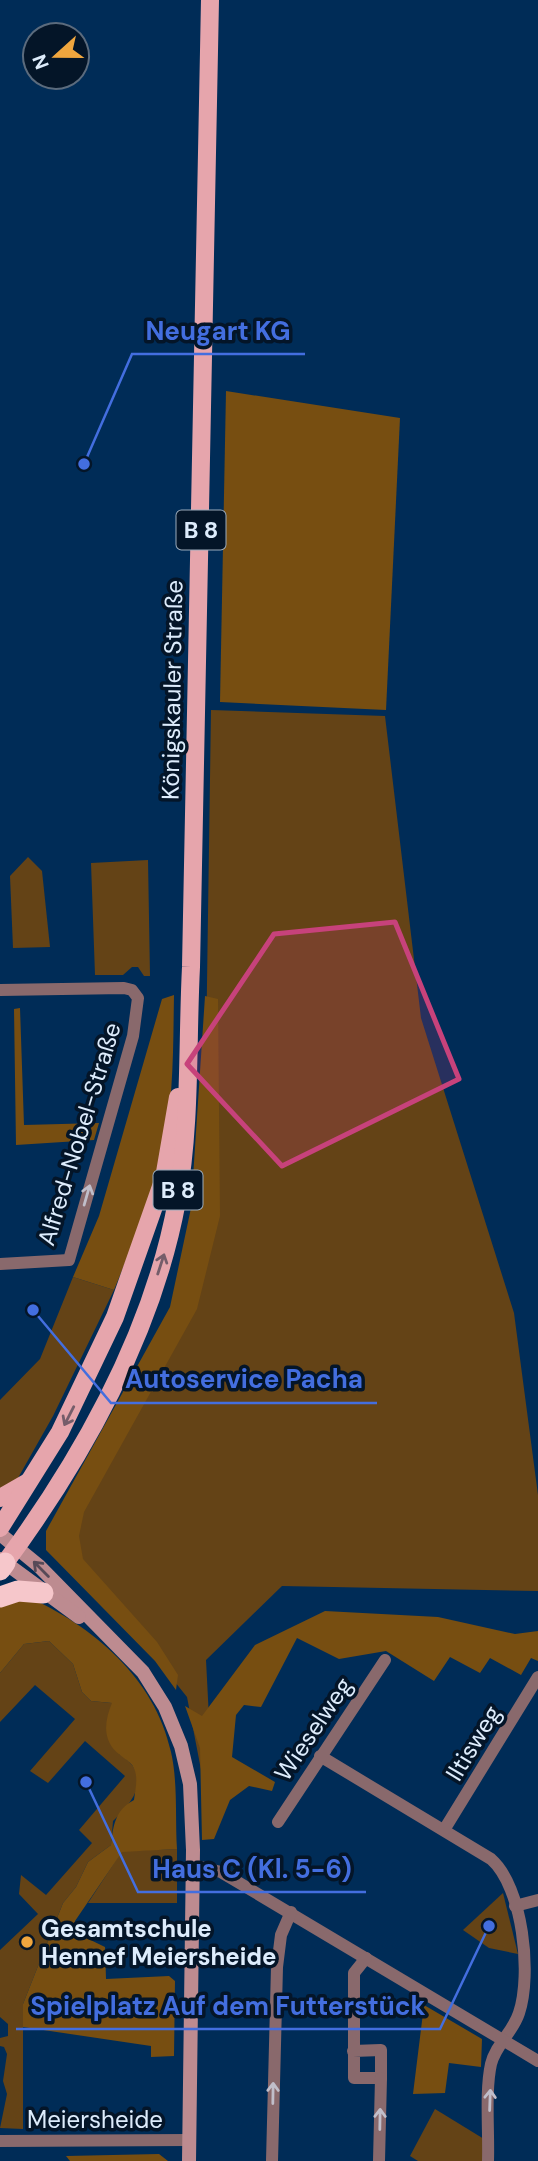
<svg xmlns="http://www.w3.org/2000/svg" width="538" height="2161" font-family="'DM Sans',sans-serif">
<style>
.green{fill:#644316}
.forest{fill:#774e11}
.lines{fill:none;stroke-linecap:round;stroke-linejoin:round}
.minor{stroke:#89696c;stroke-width:12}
.secondary{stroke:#bd8b90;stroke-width:14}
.primary{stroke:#e6a5ac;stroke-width:18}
.motorway{stroke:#f6c7cb;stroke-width:21}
.oneway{stroke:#c0beca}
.oneway2{stroke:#755d6a}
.oneway3{stroke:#574a57}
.marked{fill:#c7427b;fill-opacity:0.2;stroke:#c7427b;stroke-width:5;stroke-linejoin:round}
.poi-dot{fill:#f0a63e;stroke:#041528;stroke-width:2.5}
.labels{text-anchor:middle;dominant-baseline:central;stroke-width:7;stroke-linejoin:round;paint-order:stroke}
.shield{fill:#041528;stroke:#9cacbc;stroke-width:2}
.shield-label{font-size:23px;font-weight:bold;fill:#ddecfc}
.street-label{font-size:24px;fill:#ddecfc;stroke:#041528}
.poi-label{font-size:24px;font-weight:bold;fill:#ddecfc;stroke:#041528;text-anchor:start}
.leader{fill:none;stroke:#436edf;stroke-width:2.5}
.callout-dot{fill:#436edf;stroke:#041528;stroke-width:2.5}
.callout-label{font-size:26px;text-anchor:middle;font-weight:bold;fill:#436edf;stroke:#041528;stroke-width:7;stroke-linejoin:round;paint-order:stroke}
</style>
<rect width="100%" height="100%" fill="#002c57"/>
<g class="green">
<path d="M211 710 385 716 421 1018 514 1313 538 1495V1591L282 1586 206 1660 212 1776 203 1780 187 1697 59 1537 203 1258Z"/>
<path d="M28 857 42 871 50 947 13 948 10 876Z"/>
<path d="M148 860 150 976H144L138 967H132L123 975H95L91 863Z"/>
<path d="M73 1277 114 1290 53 1416 18 1478 0 1491V1400L40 1359Z"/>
<path d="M49 1641 73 1664 82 1692 91 1701 112 1703 119 1754C153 1775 135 1800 113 1821L111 1845 88 1862 76 1887 63 1903 23 2004V2129L0 2128 7 2094 3 2081 7 2054 4 2047 0 2046V2038L8 2036V2024L0 2017V1950L38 1914 19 1894 21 1875 46 1895 92 1843 79 1830 125 1776 85 1741 48 1783 30 1771 75 1719 35 1685 0 1722V1673L24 1644Z"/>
<path d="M177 1849V1903H88L122 1851Z"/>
<path d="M503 1893 518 1954 489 1948 463 1930Z"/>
<path d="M435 2109 484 2139V2161H418L410 2156Z"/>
</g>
<g class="forest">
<path d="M226 391 400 418 386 710 220 702Z"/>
<path d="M174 995C173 1051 174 1108 160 1162 149 1206 131 1248 114 1290L73 1277 99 1216 162 999Z"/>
<path d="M205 996 218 999 220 1216 197 1309 84 1512 79 1536 83 1559 157 1642 178 1675 176 1690 155 1661 46 1550V1531L170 1307 191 1208Z"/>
<path d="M20 1008 24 1125 99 1123 94 1140 16 1145 14 1009Z"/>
<path d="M26 1596C93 1626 155 1678 171 1752 178 1783 175 1818 177 1849L122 1852 75 1921 74 1932 105 1947 106 1979 169 1976 175 1981 174 2056 151 2057V2046L23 2027V2004L63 1903 76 1887 88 1862 111 1845C113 1826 115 1810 134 1800 135 1791 138 1780 135 1771 132 1762 127 1761 120 1755 102 1741 104 1722 112 1703L91 1701 82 1692 73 1664 49 1641 24 1644 0 1673V1603Z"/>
<path d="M325 1611 438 1617 515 1634 538 1631V1661L531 1658 521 1675 490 1658 480 1673 450 1657 434 1681 386 1651 339 1659 297 1638 261 1707 244 1705 236 1715 232 1757 275 1782 272 1791 249 1786 230 1800 214 1839 202 1840 200 1748 185 1706 202 1716 255 1645Z"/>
<path d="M424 2005 482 2039 481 2067 449 2063 445 2093 413 2094Z"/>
<path d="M159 2154 168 2161H70L66 2156Z"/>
</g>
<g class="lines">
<g class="minor">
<path d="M0 990 124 988 132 990 138 998 133 1036 69 1260 0 1264"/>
<path d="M320 1756 491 1859C523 1887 532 1974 519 2013 513 2032 496 2044 491 2064 485 2091 489 2132 488 2161"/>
<path d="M278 1822 385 1660"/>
<path d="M444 1830 538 1677"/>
<path d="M193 1865 221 1872 538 2061"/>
<path d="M515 1906 538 1900"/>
<path d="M353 2051 381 2050V2078H354V1973L366 1958"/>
<path d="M0 2141 189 2140"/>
<path d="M272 2161 277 1967 281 1935 291 1912"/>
<path d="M379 2161 381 2078"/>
</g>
<g class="secondary">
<path d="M0 1534 39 1566 143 1672 165 1707 181 1746 190 1784 193 1850 189 2161"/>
<path d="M0 1559 79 1617"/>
</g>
<g class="primary">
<path d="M0 1498 28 1482"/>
<path d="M0 1528 60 1432 115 1317 164 1178 178 1097"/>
<path d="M5 1563C83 1457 153 1332 177 1201 191 1124 187 1045 191 967L210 0"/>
</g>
<g class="motorway">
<path d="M0 1570 5 1563"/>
<path d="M0 1597 18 1591 43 1593"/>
</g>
</g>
<defs><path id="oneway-shaft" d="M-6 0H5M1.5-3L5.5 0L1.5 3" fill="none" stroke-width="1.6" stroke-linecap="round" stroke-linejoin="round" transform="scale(1.75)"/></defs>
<g class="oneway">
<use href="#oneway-shaft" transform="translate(87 1195) rotate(-74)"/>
<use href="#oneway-shaft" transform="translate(273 2093) rotate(-89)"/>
<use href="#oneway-shaft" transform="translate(490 2100) rotate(-88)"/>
<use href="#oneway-shaft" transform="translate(380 2119) rotate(-89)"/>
</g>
<g class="oneway2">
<use href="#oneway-shaft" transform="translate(161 1264) rotate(-72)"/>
<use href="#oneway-shaft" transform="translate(69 1416) rotate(117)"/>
</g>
<use class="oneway3" href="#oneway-shaft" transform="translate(41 1569) rotate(-135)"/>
<path class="marked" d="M395 922 459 1079 282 1166 187 1064 274 934Z"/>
<circle class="poi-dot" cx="27" cy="1942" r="7"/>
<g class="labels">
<g class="shield">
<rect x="176.5" y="510.5" width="49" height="39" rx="5"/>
<rect x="153.5" y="1170.5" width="49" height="39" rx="5"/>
</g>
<g class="shield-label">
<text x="201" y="530">B 8</text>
<text x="178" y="1190">B 8</text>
</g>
<g class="street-label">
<text transform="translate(172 690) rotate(-89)">Königskauler Straße</text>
<text transform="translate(79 1134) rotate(-73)">Alfred-Nobel-Straße</text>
<text transform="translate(313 1729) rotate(-56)">Wieselweg</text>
<text transform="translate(473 1743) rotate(-59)">Iltisweg</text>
<text x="95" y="2119">Meiersheide</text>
</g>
<g class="poi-label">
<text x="41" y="1928">Gesamtschule<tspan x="41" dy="28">Hennef Meiersheide</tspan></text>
</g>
</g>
<path class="leader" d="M84 464L132 354H305M33 1310L111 1403H377M86 1782L138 1892H366M489 1926L440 2029H16"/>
<g class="callout-dot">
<circle cx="84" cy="464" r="7"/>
<circle cx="33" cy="1310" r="7"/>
<circle cx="86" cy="1782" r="7"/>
<circle cx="489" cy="1926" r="7"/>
</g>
<g class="callout-label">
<text x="218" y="340">Neugart KG</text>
<text x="244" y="1388">Autoservice Pacha</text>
<text x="252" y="1878">Haus C (Kl. 5-6)</text>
<text x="228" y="2015">Spielplatz Auf dem Futterstück</text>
</g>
<g transform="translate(56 56) rotate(249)"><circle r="33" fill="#041528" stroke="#5b6b7d" stroke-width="2"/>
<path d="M0-5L12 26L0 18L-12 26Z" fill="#f0a63e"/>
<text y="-10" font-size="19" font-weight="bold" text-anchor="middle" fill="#ddecfc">N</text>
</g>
</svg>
